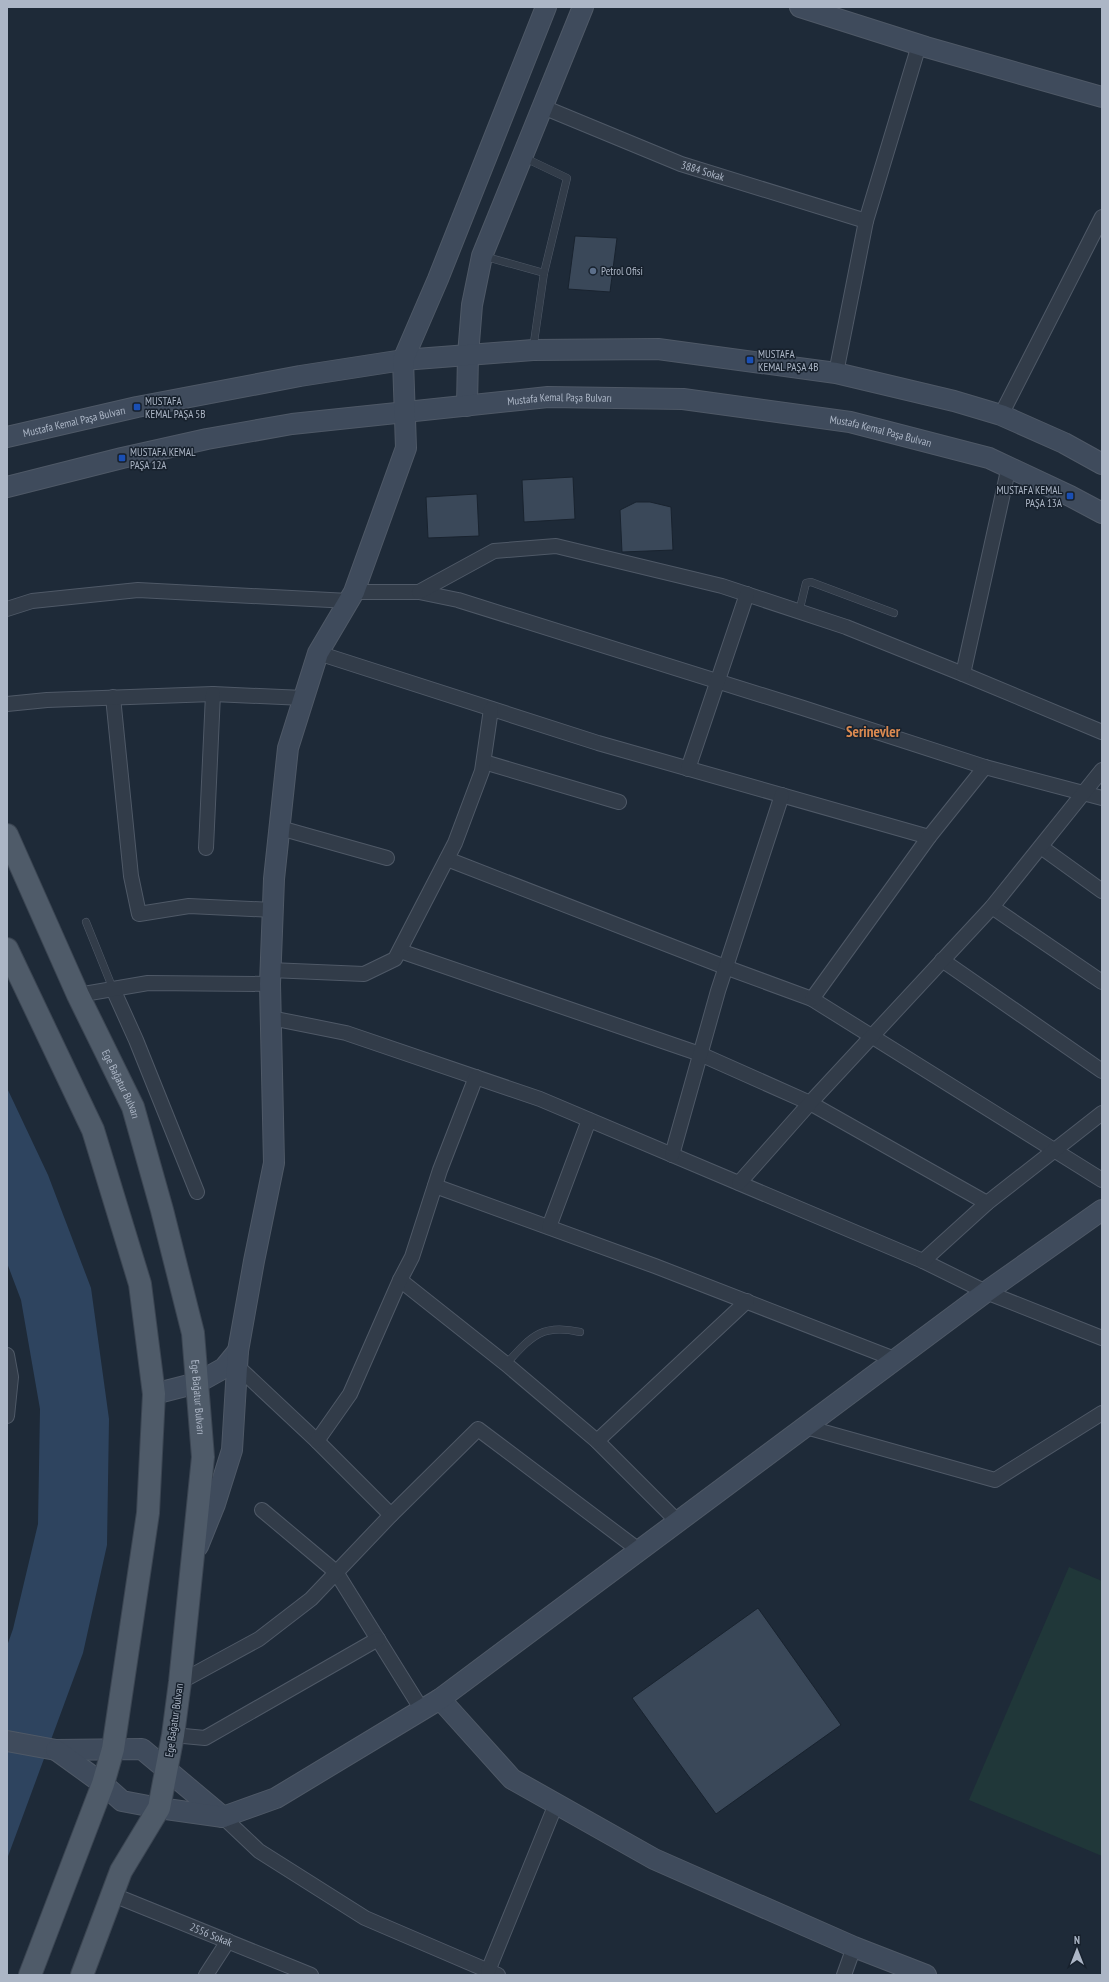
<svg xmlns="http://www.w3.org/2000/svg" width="1109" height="1982" font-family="'PT Sans Narrow',sans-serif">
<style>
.green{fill:#203739}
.water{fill:#2e445f}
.building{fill:#3a4859;stroke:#19232f}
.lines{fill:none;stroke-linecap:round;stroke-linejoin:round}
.lane-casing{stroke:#4f5967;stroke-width:8}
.street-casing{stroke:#4f5967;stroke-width:16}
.secondary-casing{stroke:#4f5967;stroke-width:22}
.primary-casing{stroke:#3b4552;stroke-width:24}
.lane{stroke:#323c49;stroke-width:7}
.street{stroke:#323c49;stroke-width:14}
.secondary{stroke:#3f4b5c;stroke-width:20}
.primary{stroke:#4f5b69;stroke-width:22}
.service-dot{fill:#5c6f8a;stroke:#17212d;stroke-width:1.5}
.transit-dot{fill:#1a4fb4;stroke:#17212d;stroke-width:1.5}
.labels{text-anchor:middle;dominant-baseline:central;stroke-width:3;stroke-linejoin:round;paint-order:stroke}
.street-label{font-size:11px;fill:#acb6c6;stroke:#17212d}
.poi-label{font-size:11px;fill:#acb6c6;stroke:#17212d;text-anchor:start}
.district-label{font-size:15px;font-weight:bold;fill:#db8a51;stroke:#17212d}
</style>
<rect width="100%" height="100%" fill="#1e2a38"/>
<path class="green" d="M1069 1567 1102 1581V1856L969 1800Z"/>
<path class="water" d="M7 1088 48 1175 91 1288 109 1419 107 1545 83 1653 7 1859V1646L13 1629 38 1524 40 1409 21 1300 7 1263Z"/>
<g class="building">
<path d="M575 236 617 238 610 292 568 289Z"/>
<path d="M573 477 575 519 524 522 522 480Z"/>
<path d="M477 494 479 536 428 538 426 497Z"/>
<path d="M636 502H650L671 507 673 550 622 552 620 510Z"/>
<path d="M758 1608 841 1725 716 1814 632 1698Z"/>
</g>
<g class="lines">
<g class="lane-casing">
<g id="lane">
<path d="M523 157 567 178 544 273 533 349"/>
<path d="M483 256 544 273"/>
<path d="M799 612 806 583 811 582 894 613"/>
<path d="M86 922 113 989"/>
<path d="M506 1364C531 1337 541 1323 580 1332"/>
</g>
</g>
<g class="street-casing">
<g id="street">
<path id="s1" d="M543 107 681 164 866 221"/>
<path d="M836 373 866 221 919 45"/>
<path d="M1001 415 1102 217"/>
<path d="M354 592H419L458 600 803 708 985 767 1102 798"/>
<path d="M419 592 494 551 556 546 722 586 846 627 963 674 1102 732"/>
<path d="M7 609 32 601 138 590 349 601"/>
<path d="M318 653 598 743 929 837"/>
<path d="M963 674 1009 466"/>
<path d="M113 697 131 876 139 914 189 906 273 910"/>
<path d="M7 704 47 700 213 694 304 698"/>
<path d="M484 762 619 802"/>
<path d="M688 769 747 594"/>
<path d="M280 828 387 858"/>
<path d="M1041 847 1102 891"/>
<path d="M206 848 213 694"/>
<path d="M447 859 725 967 812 999 1102 1180"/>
<path d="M992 907 1102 982"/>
<path d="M400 951 700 1054 810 1103 987 1203"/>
<path d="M942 960 1102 1071"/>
<path d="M270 970 364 974 395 959 455 843 482 771 491 709"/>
<path d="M113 989 136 1040 197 1192"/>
<path d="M78 995 148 983 270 984"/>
<path d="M812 999 929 837 985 767"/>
<path d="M271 1018 346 1033 540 1099 923 1261 986 1292 1102 1338"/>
<path d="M672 1155 718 991 782 795"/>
<path d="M739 1183 810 1103 992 907 1102 770"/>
<path d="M435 1186 655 1266 897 1360"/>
<path d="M549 1227 589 1120"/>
<path d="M923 1261 987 1203 1102 1113"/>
<path d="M400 1280 506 1364 597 1441 678 1522"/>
<path d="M7 1355 11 1377 7 1416"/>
<path d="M237 1366 317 1441 391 1515"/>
<path d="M806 1427 995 1480 1102 1413"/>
<path d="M317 1441 350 1394 400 1280 412 1257 440 1170 476 1077"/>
<path d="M597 1441 747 1301"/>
<path d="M262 1510 336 1572 422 1710"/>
<path d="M180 1682 259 1639 311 1599 391 1515 478 1429 640 1551"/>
<path d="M173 1735 205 1738 378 1639"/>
<path d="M223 1817 259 1851 365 1918 498 1975"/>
<path id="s2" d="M111 1894 311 1975"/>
<path d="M488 1971 556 1804"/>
<path d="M206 1975 228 1941"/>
<path d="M844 1975 854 1947"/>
</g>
</g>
<g class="secondary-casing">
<g id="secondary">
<path d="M800 7 926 47 1102 97"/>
<path d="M467 406 468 355 472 305 482 256 583 7"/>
<path id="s3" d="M7 437 137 407 300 376 403 360 533 350 658 349 836 373 954 401 1001 415 1064 443 1102 464"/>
<path id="s4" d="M7 487 122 458 207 439 292 424 548 397 683 399 850 422 989 458 1070 496 1102 513"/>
<path d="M154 1394 197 1383 224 1368 238 1351"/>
<path d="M198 1546 215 1504 232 1450 238 1351 254 1261 274 1163 270 984 274 879 288 748 318 653 354 592 406 448 403 360 438 279 546 7"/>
<path d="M440 1699 512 1779 654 1859 854 1947 926 1975"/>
<path d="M7 1741 56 1750 142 1749 223 1817"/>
<path d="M56 1750 103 1784 122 1801 159 1808 223 1817 276 1798 440 1699 986 1292 1102 1210"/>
</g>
</g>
<g class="primary-casing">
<g id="primary">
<path id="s5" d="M7 835 78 995 133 1107 162 1210 193 1333 203 1457 180 1682 173 1735 159 1808 121 1871 82 1975"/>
<path d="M7 949 93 1130 140 1284 154 1394 148 1513 113 1749 103 1784 30 1975"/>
</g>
</g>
<use href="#lane" class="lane"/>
<use href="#street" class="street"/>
<use href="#secondary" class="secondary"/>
<use href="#primary" class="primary"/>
</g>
<circle class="service-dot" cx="593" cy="271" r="4"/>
<g class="transit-dot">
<rect x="746" y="356" width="8" height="8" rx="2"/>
<rect x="133" y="403" width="8" height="8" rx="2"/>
<rect x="118" y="454" width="8" height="8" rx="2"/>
<rect x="1066" y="492" width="8" height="8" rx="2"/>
</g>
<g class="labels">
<g class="street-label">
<text stroke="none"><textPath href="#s1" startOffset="172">3884 Sokak</textPath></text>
<text stroke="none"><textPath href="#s4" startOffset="561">Mustafa Kemal Paşa Bulvarı</textPath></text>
<text stroke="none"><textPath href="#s3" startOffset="69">Mustafa Kemal Paşa Bulvarı</textPath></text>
<text stroke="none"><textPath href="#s4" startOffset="885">Mustafa Kemal Paşa Bulvarı</textPath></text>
<text stroke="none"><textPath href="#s5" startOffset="274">Ege Bağatur Bulvarı</textPath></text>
<text stroke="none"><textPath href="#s5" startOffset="598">Ege Bağatur Bulvarı</textPath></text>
<text transform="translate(174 1720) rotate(-82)">Ege Bağatur Bulvarı</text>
<text stroke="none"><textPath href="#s2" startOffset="108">2556 Sokak</textPath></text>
</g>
<g class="poi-label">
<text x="601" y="271">Petrol Ofisi</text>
<text x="758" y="354">MUSTAFA<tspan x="758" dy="13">KEMAL PAŞA 4B</tspan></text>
<text x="145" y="401">MUSTAFA<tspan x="145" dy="13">KEMAL PAŞA 5B</tspan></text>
<text x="130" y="452">MUSTAFA KEMAL<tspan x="130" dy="13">PAŞA 12A</tspan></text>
<text x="1062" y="490" text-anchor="end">MUSTAFA KEMAL<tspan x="1062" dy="13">PAŞA 13A</tspan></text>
</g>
<g class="district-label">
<text x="873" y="731">Serinevler</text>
</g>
</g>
<rect width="1109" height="1982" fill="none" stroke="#acb6c6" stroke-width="16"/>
<g transform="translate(1077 1950)" stroke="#17212d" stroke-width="3" paint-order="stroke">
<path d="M0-3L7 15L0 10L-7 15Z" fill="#acb6c6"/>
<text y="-6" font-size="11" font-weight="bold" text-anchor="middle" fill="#acb6c6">N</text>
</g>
</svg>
